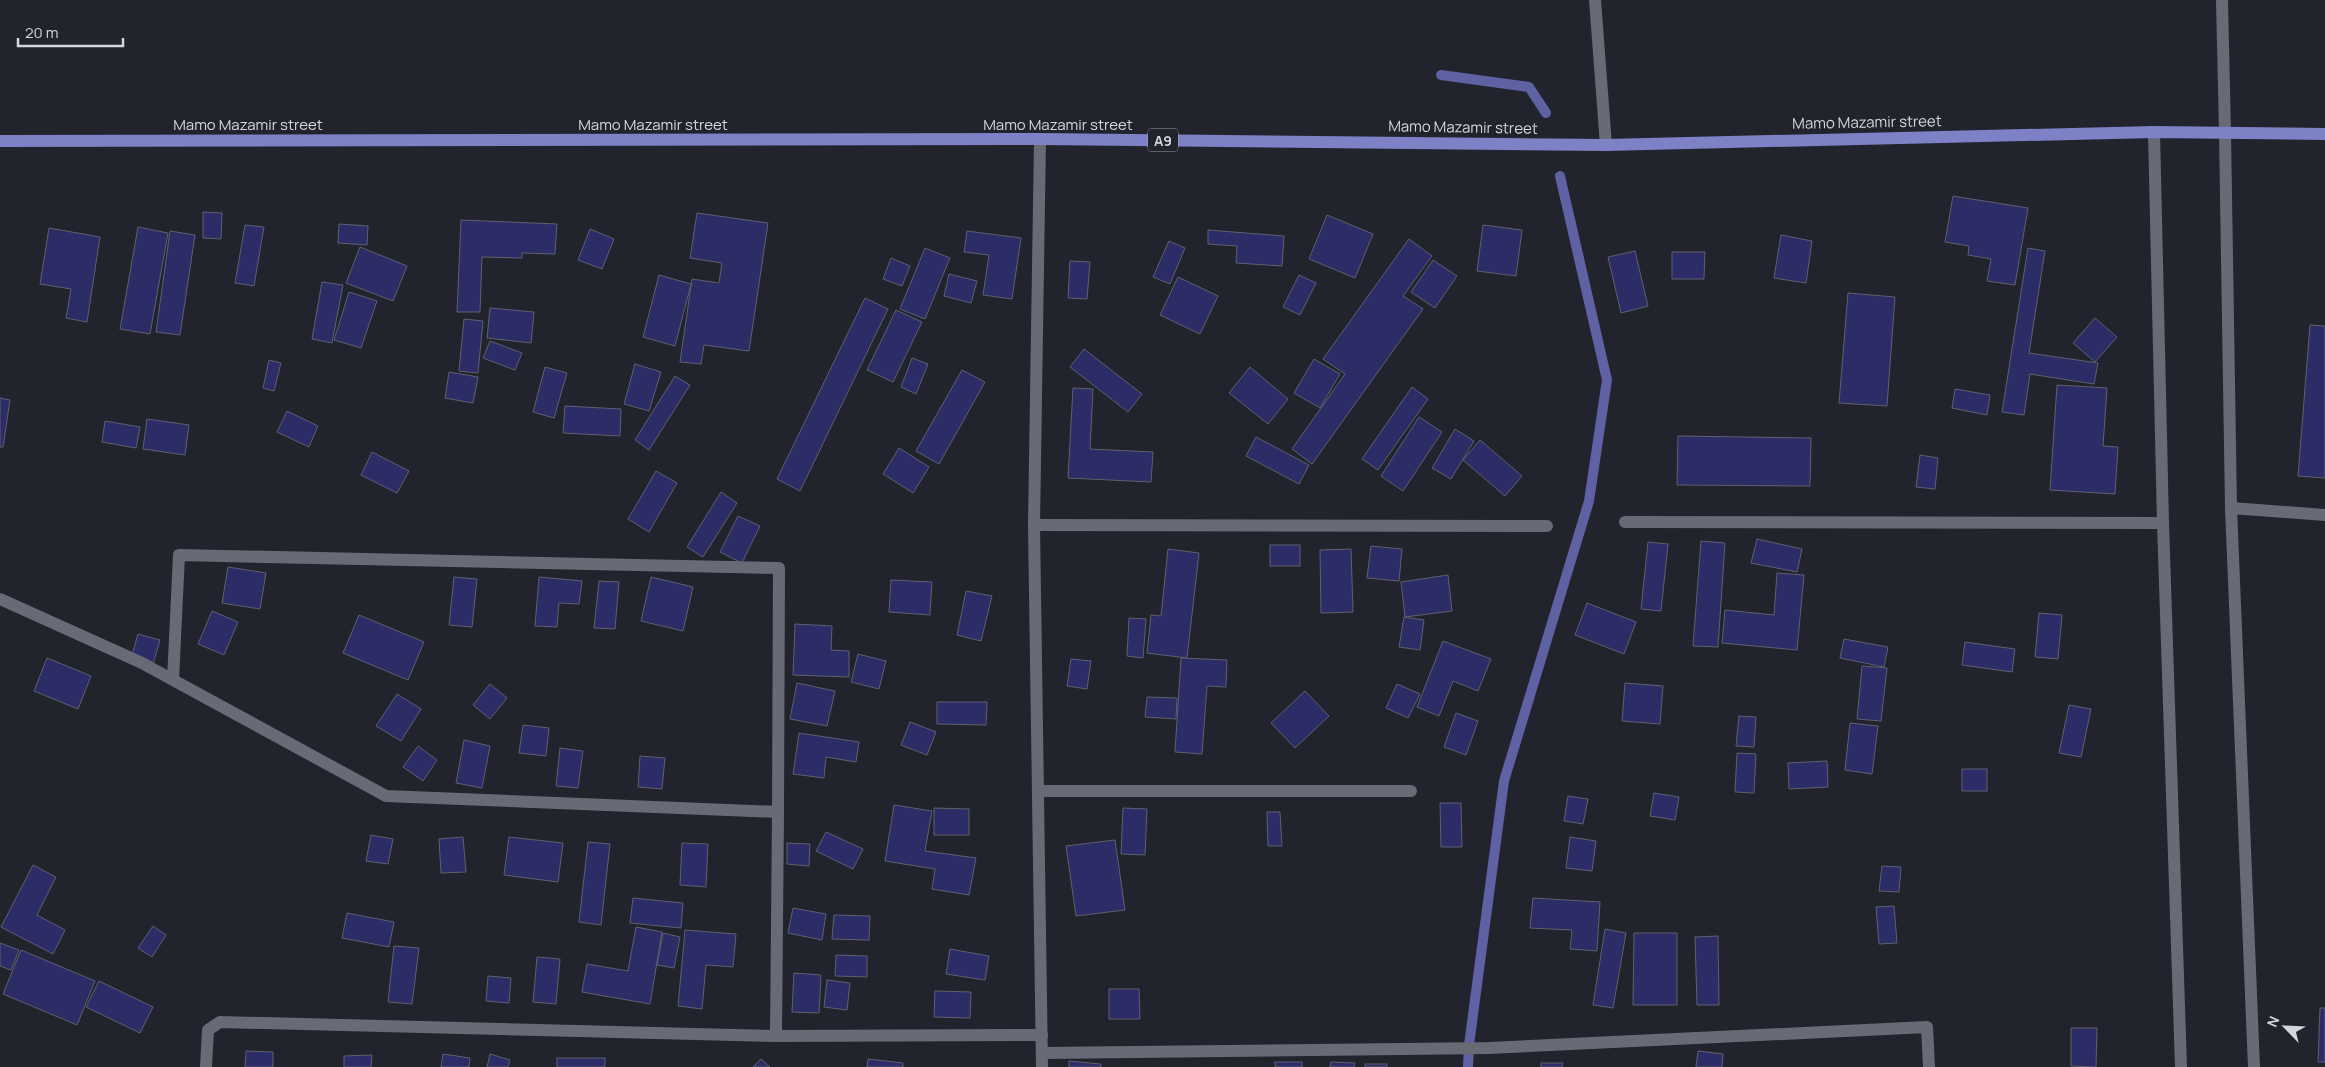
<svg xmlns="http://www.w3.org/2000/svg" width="2325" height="1067" font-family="Manrope,sans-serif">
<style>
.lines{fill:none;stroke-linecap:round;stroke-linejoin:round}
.stream{stroke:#5e62a3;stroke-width:10}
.building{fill:#2c2c67;stroke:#60616e}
.service{stroke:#686a76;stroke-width:12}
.minor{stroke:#686a76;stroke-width:12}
.tertiary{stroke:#686a76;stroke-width:12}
.secondary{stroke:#686a76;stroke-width:12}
.primary{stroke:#7d81c5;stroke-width:12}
.labels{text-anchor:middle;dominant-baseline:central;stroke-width:5;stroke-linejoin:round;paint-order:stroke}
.shield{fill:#21232d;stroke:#9fa0a9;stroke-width:1}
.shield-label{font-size:14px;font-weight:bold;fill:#d5d6de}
.street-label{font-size:15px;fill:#d5d6de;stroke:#21232d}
</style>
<rect width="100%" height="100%" fill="#21232d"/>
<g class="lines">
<g class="stream">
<path d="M1441 75 1529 87 1546 113"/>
<path d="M1468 1067 1469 1045 1504 781 1589 501 1607 380 1560 176"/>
</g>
</g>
<g class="building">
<path d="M1953 196 2028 208 2015 285 1987 281 1991 259 1968 255 1969 246 1945 242Z"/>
<path d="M203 212 222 213 221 239 203 238Z"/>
<path d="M697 213 768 223 749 351 704 345 701 364 680 362 692 279 719 283 722 263 690 258Z"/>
<path d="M1327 215 1373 234 1355 278 1309 259Z"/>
<path d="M461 220 557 224 555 254 522 253V258L482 257 480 312H457Z"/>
<path d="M339 224 368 226 367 245 338 243Z"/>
<path d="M245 225 264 227 254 286 235 283Z"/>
<path d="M1483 225 1522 230 1516 276 1477 271Z"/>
<path d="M138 227 168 233 150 334 120 329Z"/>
<path d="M49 228 100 237 87 322 66 318 71 289 40 284Z"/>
<path d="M590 229 614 239 602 269 578 260Z"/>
<path d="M1208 230 1284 236 1282 266 1236 263 1237 246 1208 244Z"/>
<path d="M170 231 195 235 180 335 156 332Z"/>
<path d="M967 231 1021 238 1012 299 983 295 989 255 964 252Z"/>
<path d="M1781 235 1812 241 1806 283 1774 278Z"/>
<path d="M1409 239 1432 256 1403 296 1423 309 1312 464 1292 449 1345 374 1323 359Z"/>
<path d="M1169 241 1185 248 1170 284 1153 277Z"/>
<path d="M360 247 407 266 393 301 346 283Z"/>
<path d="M925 248 950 258 925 319 900 309Z"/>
<path d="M2028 248 2045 251 2029 353 2098 363 2094 384 2030 374 2024 415 2002 412Z"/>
<path d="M1635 251 1648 306 1621 313 1608 257Z"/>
<path d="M1672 252H1705L1704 279H1672Z"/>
<path d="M891 258 910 266 902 286 883 279Z"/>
<path d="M1433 260 1457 276 1435 308 1411 292Z"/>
<path d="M1070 261 1090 262 1087 299 1068 298Z"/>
<path d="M949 274 977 281 971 303 944 296Z"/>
<path d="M659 275 691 284 675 346 643 337Z"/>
<path d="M1299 275 1316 283 1300 315 1283 307Z"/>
<path d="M1178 277 1218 296 1200 334 1160 315Z"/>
<path d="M322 282 343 285 332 343 312 339Z"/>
<path d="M349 292 377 301 361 348 334 340Z"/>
<path d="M1848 293 1895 297 1887 406 1839 403Z"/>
<path d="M865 298 888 309 800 491 777 479Z"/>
<path d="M490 308 534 312 531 343 487 338Z"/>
<path d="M896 310 922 322 893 382 867 370Z"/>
<path d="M2095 318 2117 337 2095 362 2073 343Z"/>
<path d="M464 319 483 321 478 373 459 371Z"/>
<path d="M2310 325 2325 326V478L2298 476Z"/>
<path d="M490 341 522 353 515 370 483 358Z"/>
<path d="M1084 349 1142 394 1128 412 1070 367Z"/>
<path d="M912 358 928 364 916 394 901 387Z"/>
<path d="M1314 359 1340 374 1320 408 1294 393Z"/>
<path d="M269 360 281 363 274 391 263 388Z"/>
<path d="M635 364 661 372 649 411 624 404Z"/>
<path d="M545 367 567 373 554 418 533 412Z"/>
<path d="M1250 367 1288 399 1268 424 1229 393Z"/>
<path d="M962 370 985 382 939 464 916 451Z"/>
<path d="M449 372 478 377 473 403 445 398Z"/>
<path d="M675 376 690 385 649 450 635 440Z"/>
<path d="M2057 385 2107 388 2103 446 2118 447 2115 494 2050 490Z"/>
<path d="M1412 387 1428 399 1378 470 1362 459Z"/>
<path d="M1073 388 1093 389 1090 449 1153 452 1151 482 1068 478Z"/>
<path d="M1955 389 1990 395 1987 415 1952 408Z"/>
<path d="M0 398 10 400 3 447H0Z"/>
<path d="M565 406 621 409 620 436 563 433Z"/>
<path d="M287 411 318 426 309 447 277 432Z"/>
<path d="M1419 417 1442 432 1403 491 1381 476Z"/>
<path d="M147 419 189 425 185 455 143 449Z"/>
<path d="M105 421 140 427 136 448 102 442Z"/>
<path d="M1455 429 1474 441 1451 479 1432 468Z"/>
<path d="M1678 436 1811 438 1810 486 1677 485Z"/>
<path d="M1256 437 1309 465 1299 484 1246 456Z"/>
<path d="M1480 440 1522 476 1505 496 1463 460Z"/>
<path d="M899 448 929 467 913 493 883 474Z"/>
<path d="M372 452 409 471 397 493 361 475Z"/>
<path d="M1920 455 1938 458 1935 489 1916 487Z"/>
<path d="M656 471 677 483 649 532 628 519Z"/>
<path d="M721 492 737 503 703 557 687 547Z"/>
<path d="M738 516 760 526 742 563 720 552Z"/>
<path d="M1757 539 1802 549 1797 572 1751 563Z"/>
<path d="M1701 541 1725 543 1718 647 1693 646Z"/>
<path d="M1648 542 1668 544 1661 611 1641 609Z"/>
<rect x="1270" y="545" width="30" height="21"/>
<path d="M1371 546 1402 549 1399 581 1367 578Z"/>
<path d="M1168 549 1199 553 1187 658 1147 653 1151 615 1161 616Z"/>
<path d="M1351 549 1353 612 1321 613 1320 550Z"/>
<path d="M228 567 266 573 260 609 222 603Z"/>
<path d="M1777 573 1804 575 1797 650 1722 643 1725 610 1774 615Z"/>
<path d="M1448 575 1452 611 1405 617 1401 582Z"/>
<path d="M454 577 477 579 472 627 449 625Z"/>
<path d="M539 577 582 581 579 604 559 603 557 627 535 626Z"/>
<path d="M651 577 693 587 683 631 641 621Z"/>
<path d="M891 580 932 582 930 615 889 612Z"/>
<path d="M599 581 619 582 615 629 594 628Z"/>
<path d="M966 591 992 596 981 641 957 635Z"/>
<path d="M1587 603 1636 622 1624 654 1575 635Z"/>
<path d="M212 611 238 622 224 655 198 644Z"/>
<path d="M2039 613 2062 615 2058 659 2035 657Z"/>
<path d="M359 615 424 642 408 680 343 653Z"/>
<path d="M1404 617 1424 620 1420 650 1399 647Z"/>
<path d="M1129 618 1146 619 1143 658 1127 656Z"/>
<path d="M795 624 832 626 831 650 849 651V677L793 675Z"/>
<path d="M138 634 160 640 153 664 131 658Z"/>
<path d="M1844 639 1888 647 1884 667 1840 658Z"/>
<path d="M1443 641 1491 659 1478 691 1453 681 1439 716 1417 707Z"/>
<path d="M1965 642 2015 649 2012 672 1962 665Z"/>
<path d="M858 654 886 661 879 689 851 682Z"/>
<path d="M47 658 91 676 78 709 34 691Z"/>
<path d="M1181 658 1227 660 1226 687 1207 686 1202 754 1175 752Z"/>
<path d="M1071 659 1091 661 1087 689 1067 686Z"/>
<path d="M1862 666 1887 668 1881 721 1857 719Z"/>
<path d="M797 683 835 691 827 726 790 719Z"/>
<path d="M1625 683 1663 686 1660 724 1622 721Z"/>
<path d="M490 684 507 698 490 719 473 705Z"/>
<path d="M1397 684 1420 694 1408 718 1386 708Z"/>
<path d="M1305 691 1329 716 1295 748 1271 723Z"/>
<path d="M397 694 421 709 401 741 376 726Z"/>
<path d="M1147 697 1177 698 1176 719 1145 717Z"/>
<path d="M937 702H987L986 725 937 724Z"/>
<path d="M2069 705 2091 709 2081 757 2059 753Z"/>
<path d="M1456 713 1478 721 1466 755 1444 747Z"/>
<path d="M1739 716 1756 717 1754 747 1736 746Z"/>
<path d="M910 722 936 732 927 755 901 745Z"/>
<path d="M1850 723 1878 726 1872 774 1845 770Z"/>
<path d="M523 725 549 728 546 756 519 753Z"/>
<path d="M799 733 859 742 856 762 826 757 824 778 793 774Z"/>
<path d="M464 740 490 746 482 788 456 783Z"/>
<path d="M418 746 437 760 423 781 403 767Z"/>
<path d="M560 748 583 751 578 788 556 786Z"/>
<path d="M1737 753 1756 754 1754 793 1735 792Z"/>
<path d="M640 756 665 758 662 789 638 787Z"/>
<path d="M1827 761 1828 787 1789 789 1788 763Z"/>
<rect x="1962" y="769" width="25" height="22"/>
<path d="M1654 793 1679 797 1675 820 1650 816Z"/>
<path d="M1568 796 1588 799 1583 824 1564 821Z"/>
<path d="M1440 803H1461L1462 847H1441Z"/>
<path d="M894 805 932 811 925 851 976 858 969 895 932 889 935 869 885 861Z"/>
<path d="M934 808 969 809V835H934Z"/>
<path d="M1123 808 1147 809 1145 855 1121 854Z"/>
<path d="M1267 812H1280L1282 846H1268Z"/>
<path d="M826 832 863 849 853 869 816 851Z"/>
<path d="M371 835 393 839 388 864 366 861Z"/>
<path d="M463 837 466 872 441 873 439 839Z"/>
<path d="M509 837 563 843 558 882 504 875Z"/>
<path d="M1570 837 1596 841 1592 871 1566 868Z"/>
<path d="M1115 840 1125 910 1076 916 1066 846Z"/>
<path d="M588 842 610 844 601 925 579 922Z"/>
<path d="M682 843 708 844 706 887 680 885Z"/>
<path d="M787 843 810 844 809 866 787 864Z"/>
<path d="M33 865 56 877 37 915 65 930 53 954 1 927Z"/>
<path d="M1882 866 1901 867 1899 892 1879 891Z"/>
<path d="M633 898 683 903 681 928 630 923Z"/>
<path d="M1533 898 1600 902 1597 951 1570 949 1572 930 1530 928Z"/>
<path d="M1894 906 1897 943 1879 944 1876 907Z"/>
<path d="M793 908 826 914 822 940 788 933Z"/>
<path d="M347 913 394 922 389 947 342 938Z"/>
<path d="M834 915 870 916 869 940 832 939Z"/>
<path d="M153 926 166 935 152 957 138 948Z"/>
<path d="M636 927 662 932 650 1004 582 992 587 964 628 971Z"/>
<path d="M1605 929 1626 933 1613 1008 1593 1005Z"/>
<path d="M685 930 736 934 733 967 706 965 702 1009 678 1006Z"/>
<path d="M663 933 680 937 674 968 657 965Z"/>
<path d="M1634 933H1677V1005H1633Z"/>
<path d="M1718 936 1719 1005H1697L1695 937Z"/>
<path d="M0 943 19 950 11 970 0 966Z"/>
<path d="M394 946 419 948 412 1004 388 1002Z"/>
<path d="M950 949 989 956 985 980 946 974Z"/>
<path d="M21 950 95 981 77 1025 3 994Z"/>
<path d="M836 955 867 956V977L835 976Z"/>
<path d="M537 957 560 959 556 1004 533 1002Z"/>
<path d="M794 973 821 975 819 1013 792 1012Z"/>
<path d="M488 976 511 978 509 1003 486 1001Z"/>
<path d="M827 980 850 983 847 1010 824 1007Z"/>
<path d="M99 981 153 1007 140 1033 86 1007Z"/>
<path d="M1109 989H1139L1140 1019H1109Z"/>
<path d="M935 991 971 992 970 1018 934 1017Z"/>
<path d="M2320 1008H2325V1062H2318Z"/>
<path d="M2071 1028H2097L2096 1067 2071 1066Z"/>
<path d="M246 1051 273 1052V1067H245Z"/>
<path d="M1698 1051 1723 1054 1722 1067H1696Z"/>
<path d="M443 1054 470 1058 469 1067H441Z"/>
<path d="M490 1054 510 1060 508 1067H487Z"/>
<path d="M372 1055 371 1067H344V1056Z"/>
<rect x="557" y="1058" width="48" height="9"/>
<path d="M761 1059 770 1067H753Z"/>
<path d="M868 1059 903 1063V1067H867Z"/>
<path d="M1069 1061 1101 1064V1067H1069Z"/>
<rect x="1275" y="1062" width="27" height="5"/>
<path d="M1331 1062 1355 1063 1354 1067H1330Z"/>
<path d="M1541 1063H1563L1562 1067H1541Z"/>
<rect x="1365" y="1064" width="22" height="3"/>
</g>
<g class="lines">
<path class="service" d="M1595 0 1606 145"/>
<g class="minor">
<path d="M2231 508 2325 515"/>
<path d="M1625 522 2163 523"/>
<path d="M1034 525 1547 526"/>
<path d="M0 599 142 663 173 680 386 796 778 812 779 568 179 555 173 680"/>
<path d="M1038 791H1411"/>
<path d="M778 812 776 1036 1042 1035"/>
<path d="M1042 1053 1489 1048 1927 1027 1929 1067"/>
<path d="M206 1067 208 1030 220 1022 776 1036"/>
</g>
<g class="tertiary">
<path d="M2222 0 2225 133"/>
<path d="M1040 139 1034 525 1042 1067"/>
</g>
<g class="secondary">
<path d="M2154 132 2163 523 2181 1067"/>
<path d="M2225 133 2231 508 2254 1067"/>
</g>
<path class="primary" d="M0 141 1040 139 1606 145 2154 132 2325 134"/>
</g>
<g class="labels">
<rect class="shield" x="1148" y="128.5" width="30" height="23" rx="4"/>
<g class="shield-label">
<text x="1163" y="140">A9</text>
</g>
<g class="street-label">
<text transform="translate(1867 122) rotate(-1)">Mamo Mazamir street</text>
<text x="248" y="124">Mamo Mazamir street</text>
<text x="653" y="124">Mamo Mazamir street</text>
<text x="1058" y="124">Mamo Mazamir street</text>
<text transform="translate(1463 127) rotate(1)">Mamo Mazamir street</text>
</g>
</g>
<g transform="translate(2285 1027) rotate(294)" stroke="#21232d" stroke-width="4" paint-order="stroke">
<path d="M0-4L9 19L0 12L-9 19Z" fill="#d5d6de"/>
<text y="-8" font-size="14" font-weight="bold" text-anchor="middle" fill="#d5d6de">N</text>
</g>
<path d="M18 38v8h105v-8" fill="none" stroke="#d5d6de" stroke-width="2.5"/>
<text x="25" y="38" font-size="15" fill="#d5d6de" stroke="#21232d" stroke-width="4" paint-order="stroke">20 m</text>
</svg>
